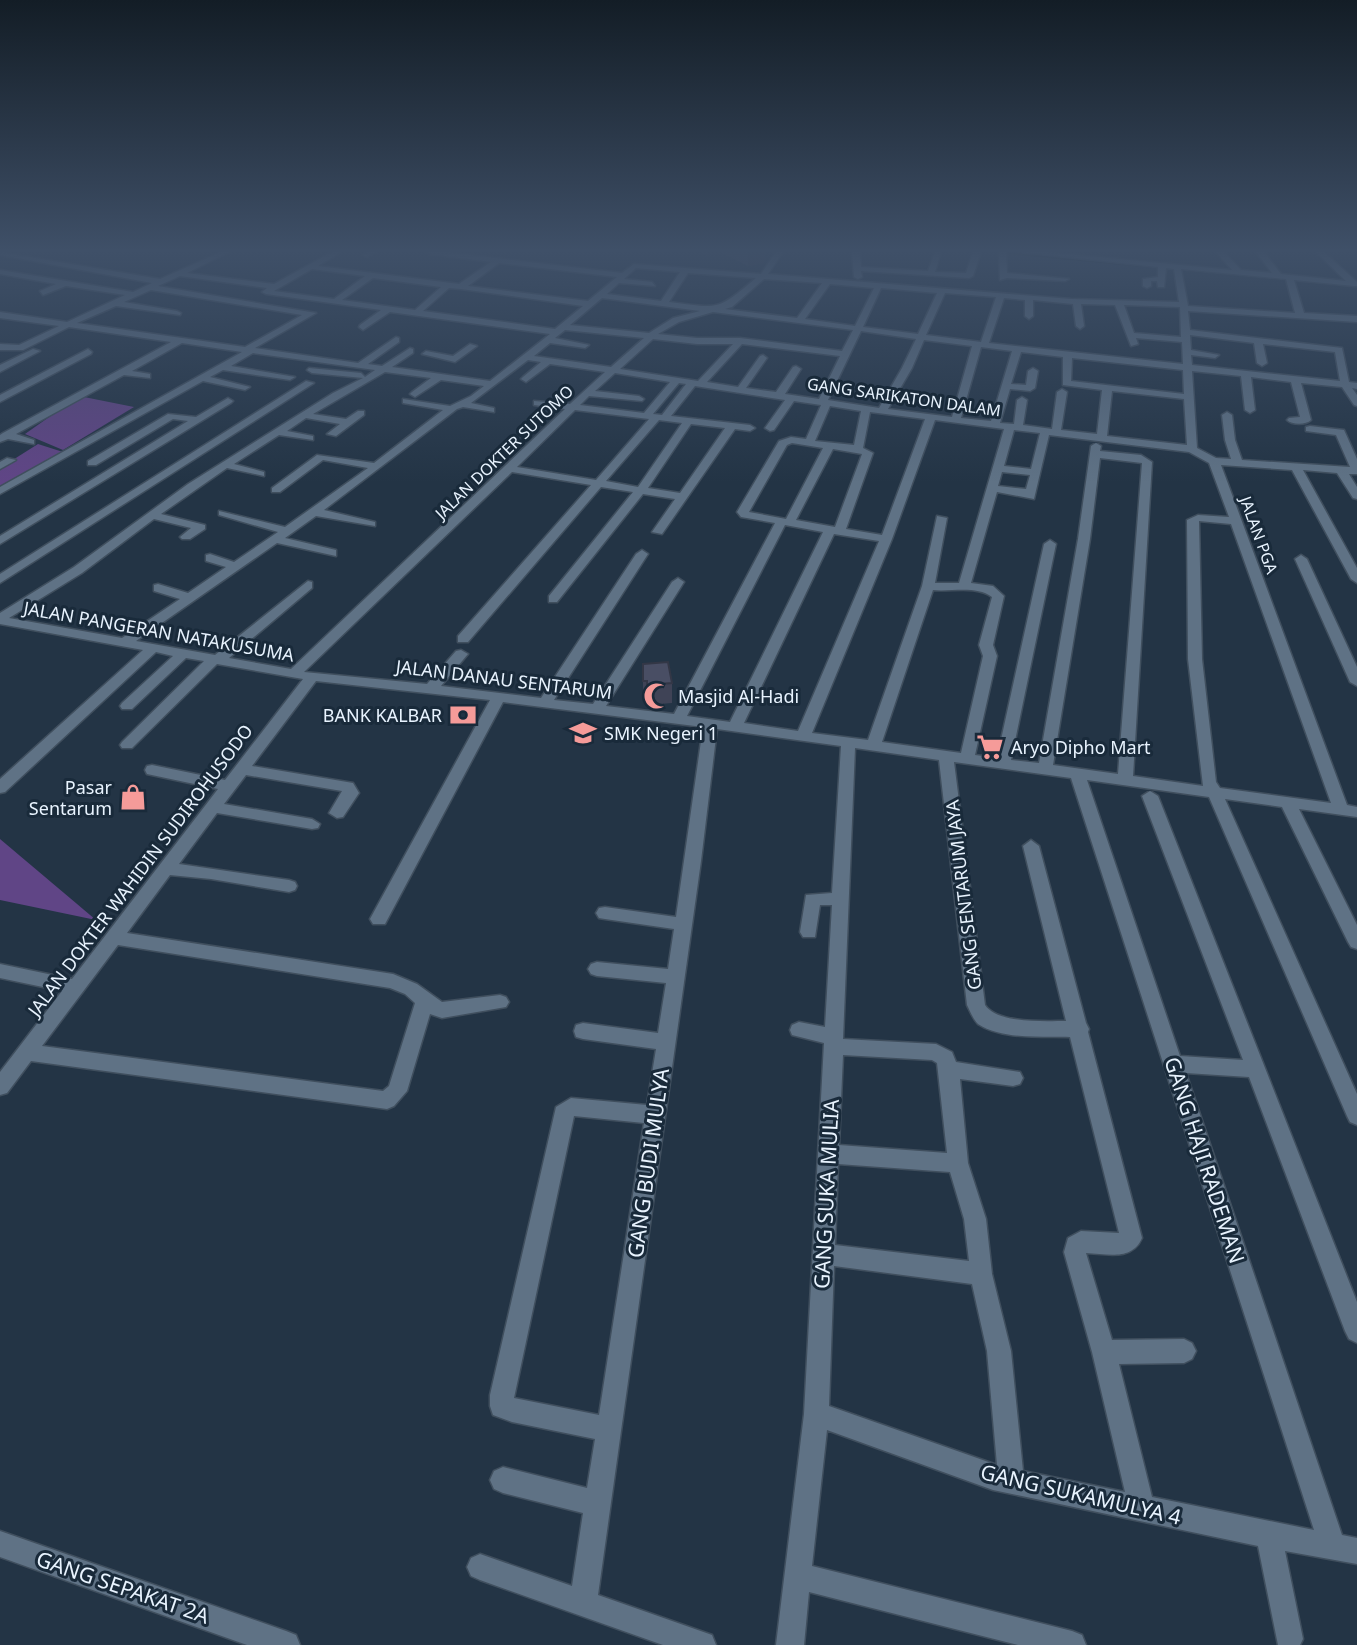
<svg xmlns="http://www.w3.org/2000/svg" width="1357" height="1645" font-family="'Noto Sans',sans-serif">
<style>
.green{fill:#604586}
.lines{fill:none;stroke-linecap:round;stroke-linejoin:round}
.stream{stroke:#0c1c1c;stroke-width:2}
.minor-casing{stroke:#404f5e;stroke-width:3}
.minor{fill:#5f7285;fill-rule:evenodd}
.wall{fill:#3f4356}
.shaded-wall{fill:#333746}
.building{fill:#494e64;stroke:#333746;stroke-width:2}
.labels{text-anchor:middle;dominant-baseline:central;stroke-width:6;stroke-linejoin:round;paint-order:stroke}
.far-street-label{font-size:16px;fill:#e8f3fe;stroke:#192a3a}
.street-label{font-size:18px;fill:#e8f3fe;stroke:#192a3a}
.poi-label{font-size:18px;fill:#e8f3fe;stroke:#192a3a;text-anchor:start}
.near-street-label{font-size:21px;fill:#e8f3fe;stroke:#192a3a}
</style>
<rect width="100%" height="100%" fill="#233445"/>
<g class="green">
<path d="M79 396 134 407 63 450 25 434Z"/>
<path d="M38 444 63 452 0 487V468Z"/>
<path d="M0 839 96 920 0 900Z"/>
</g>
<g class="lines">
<g class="stream">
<path d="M994 252 1303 281"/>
<path d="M1310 282 1342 285"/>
</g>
<g class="minor-casing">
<g id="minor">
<path d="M0 252 160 279 221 252H229L187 273 274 284 332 252H341L318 266 459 284 491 262 430 254 427 252H446L622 273 634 264 761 274 776 252H783L768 274 1071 299 1179 302 1174 269 1166 268 1164 287H1158L1157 281H1151V286L1147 288 1143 286V279L1158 277V267L1023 252H1047L1232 270 1216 252H1224L1241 270 1272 273 1256 252H1264L1281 274 1346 281 1316 252H1324L1357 282V286H1354L1294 280 1304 313 1357 316V322L1188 311 1190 330 1342 348 1349 382 1357 383V389L1352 388 1357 395V406L1354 405 1342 387 1301 383 1311 420C1306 425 1292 425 1287 420L1289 418 1300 417 1291 382 1251 377 1255 410 1250 413 1245 410 1241 376 1192 371 1197 448 1216 458 1231 459 1225 440 1222 415 1227 412 1232 415 1235 440 1242 460 1350 467 1336 435 1306 431V427L1310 426 1344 430 1357 459V474H1349L1357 487V499L1353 498 1337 473 1303 470 1357 568V583L1351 579 1292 470 1221 465 1347 805 1357 807V817L1299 809 1357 925V949L1351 947 1348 942 1282 807 1225 799 1357 1094V1125L1350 1122 1347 1116 1209 797 1087 780 1180 1056 1243 1060 1142 796 1150 791 1158 796 1357 1302V1343L1349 1339 1345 1331 1249 1077 1186 1073 1342 1535 1357 1538V1564L1285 1551 1303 1639 1300 1645H1278L1258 1546 993 1490 827 1430 812 1566 1072 1631 1082 1635 1086 1645H1018L809 1592 804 1645H776L804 1414 824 1043 792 1035 790 1030 792 1025 799 1022 825 1027 832 905H820L815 937H803L800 932 806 895 832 893 841 746 717 729 701 861 598 1595 712 1635 716 1645H663L480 1580 471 1576 467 1567 471 1558 480 1554 572 1586 583 1513 503 1493 494 1489 490 1480 494 1471 503 1467 587 1488 595 1439 512 1422 493 1415 490 1406V1395L556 1107 571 1098 647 1105 656 1049 583 1039 576 1037 574 1031 576 1025 583 1023 658 1033 666 983 597 976 591 974 588 969 591 964 597 962 668 969 674 929 605 919 599 918 596 913 599 908 605 907 676 917 703 727 503 702 385 924H373L370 919 490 700 316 681 252 766 353 783 359 793 343 817 337 818 329 813 342 791 246 775 224 804 312 819 320 824 318 828 312 829 217 813 179 864 289 880 295 882 297 886 295 890 289 892 211 879 170 875 127 933 393 974 417 984 442 1002 500 995 506 997 509 1002 506 1007 442 1018 430 1014 407 1091 394 1106 387 1109 31 1061 7 1093 0 1095V1072L62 991 0 978V964L72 979 218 789 147 774 145 770 147 766 152 765 225 780 303 679 217 664 132 748H122L120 745 122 742 204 661 186 658 132 709H122L120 706 122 703 173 656 156 652 5 792 0 793V779L143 650 0 624V613L74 567 188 484 333 393 363 378 312 373 307 370 309 368 361 373 365 377 375 370 253 353 231 366 295 377 290 380 223 370 210 377 250 387 245 390 203 381 0 494V487L242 352 182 343 132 371 150 374V378L124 375 16 434 34 440V444L8 439 0 442V435L3 433 171 342 69 327 23 350H0V344L19 345 59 326 0 318V312L67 322 125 295 66 286 43 295 40 291 56 284 0 274V270L133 292 152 283 0 255ZM499 263 617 277 588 301 468 286ZM636 268 680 272 661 301 607 294 619 283 655 286 652 282 624 279ZM312 269 365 276 334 299 274 291ZM1181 269 1286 279 1295 313 1188 306ZM688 273 756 278C716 312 719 308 669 302ZM180 276 267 288 262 292 266 294 381 310 360 325 359 327 363 330 390 312 550 334 490 381 392 367 413 353V349L410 348 382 366 368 364 399 342V338L396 337 358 363 255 348 316 313 158 286ZM373 278 441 287 415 310 342 300ZM764 279 822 283 797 318 725 309 732 307ZM830 284 874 288 855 326 805 319ZM449 288 461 289 583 306 555 329 423 311ZM881 288 937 293 918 334 863 327ZM151 290 302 315 245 347 77 323 116 306 180 315 181 313 177 311 124 302ZM945 293 996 297 981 342 926 335ZM602 298 700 311 673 318 649 333 570 325ZM1004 298 1025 300V316L1029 319 1033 316V300L1073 304 1076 326 1080 329 1084 326 1081 304 1115 305 1131 346 1138 344 1136 338 1182 342 1183 364 989 343ZM1124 305 1180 307 1181 337 1134 333ZM713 312 853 330 842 351 740 338H697L658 334 679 322ZM565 330 644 338 611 367 534 356 550 343 585 348 589 345 555 338ZM861 331 916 339 902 368 879 408 828 400ZM1190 335 1254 343 1257 363 1262 366 1267 363 1263 344 1335 352 1340 381 1192 365 1191 355 1215 358 1219 355 1191 350ZM653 339 697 344H733L698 381 620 369ZM924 340 972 346 952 417 888 409 912 368ZM742 344 840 356 819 399 785 394 801 369 796 366 793 367 776 392 746 388 767 358 763 355 760 356 738 387 707 382ZM981 347 1012 351 991 421 961 418ZM1021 352 1063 357V385L1102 390 1097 434 1061 430 1067 392 1062 389 1057 392 1052 429 1023 425 1027 400 1022 397 1017 400 1014 424 1000 423 1010 389 1030 391 1035 388 1038 371 1033 368 1028 371 1026 385 1011 384ZM1072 358 1183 370 1184 394 1071 381ZM528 360 541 362 523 377 521 379 526 382 550 364 605 372 570 404 534 401V405L565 409 291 669 229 658 312 588V582L308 581 215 655 136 641 277 543 336 556V550L285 538 316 516 375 526V522L324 510 457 409 463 407 494 412V408L471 403ZM385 372 431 378 412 392 410 394 415 397 441 380 484 386 471 396 450 406 403 399V403L443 410 374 463 317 455 272 488V492H280L323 460 368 468 285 527 219 511V515L278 532 234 562 210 554 206 555V561L226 567 188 593 158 584 154 585V591L180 599 122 638 9 618 82 573 154 519 191 528 180 537 182 539H190L205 529V525L161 514 227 468 264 476V472L234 464 279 435 313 440V436L287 431 306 418 340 424 327 434 336 436 364 415V411H358L346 419 313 414ZM615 373 670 382 644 413 580 405 589 396 642 401 644 399 639 396 595 391ZM679 383 686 384 662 415 653 414ZM695 386 785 400 765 428 770 431 774 430 794 401 821 405 806 439 791 437 779 441 737 512 741 517 775 523 674 714 606 706 684 582 678 578 672 582 593 704 554 700 648 554 642 550 636 554 541 698 441 686 468 654 461 650 456 651 427 684 304 672 512 472 591 485 458 636V642H468L601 487 633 492 549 596V602H557L643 494 675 499 652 532 662 534 735 429 750 431 755 428 750 425 671 416ZM1112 391 1184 399 1187 445 1107 436ZM830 406 861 411 854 445 815 441ZM575 410 649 419 596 480 517 467ZM870 412 925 419 882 535 846 529 873 453 863 448ZM659 420 682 423 638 487 606 481ZM935 420 1004 429 959 583H935L947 518 937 516 922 586 868 740 812 733 892 539ZM691 424 725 428 680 493 648 488ZM1014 430 1040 433 1031 469 1004 466ZM1049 435 1189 452 1209 463 1229 517 1198 515 1187 520 1188 659 1203 786 1133 776 1152 462 1141 455 1100 451 1101 446 1096 443 1091 446 1078 539 1039 763 1011 760 1056 544 1050 540 1044 544 997 758 975 755 997 656 993 645 1004 596 993 586 971 583 997 492 1034 499ZM792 443 823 448 786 519 749 512 787 445ZM833 449 862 454 835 527 796 520ZM1100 458 1142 463 1118 774 1053 765 1090 539ZM1002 472 1030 475 1026 489 998 486ZM1199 521 1231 524 1331 803 1220 788 1216 782 1202 659ZM785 525 823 532 730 722 687 716ZM834 534 879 541 798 731 744 723ZM933 590C951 592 976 585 992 597L979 645 983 656 961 753 882 742ZM855 748 939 760 967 1005C970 1011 973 1019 978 1024 1002 1040 1043 1036 1070 1037L1119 1233 1081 1231 1068 1238 1064 1252 1092 1352 1125 1492 1023 1471 1011 1351 992 1274 986 1219 968 1163 960 1079 1013 1086 1020 1084 1023 1078 1020 1072 956 1062 952 1052 936 1044 843 1039ZM954 762 1071 778 1314 1530 1152 1497 1119 1364 1184 1363 1192 1359 1196 1351 1192 1343 1184 1339 1112 1340 1086 1253C1108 1254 1132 1261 1142 1238L1088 1032 1089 1029 1086 1023 1039 846 1031 840 1023 846 1066 1021C1045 1021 998 1024 985 1005ZM118 945 390 988 405 994 415 1003 389 1086 383 1091 42 1046ZM843 1055 932 1060 937 1063 947 1153 839 1145ZM574 1116 644 1123 599 1415 514 1398ZM838 1164 950 1172 964 1219 969 1261 835 1245ZM834 1266 972 1284 987 1351 997 1465 829 1406Z"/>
<path d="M367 252H375L367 257 363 255Z"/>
<path d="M852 252H860L861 267 928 271 935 252H941L935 272 966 273 973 252H981L973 276 969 278 861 271 862 277 858 279 854 277Z"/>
<path d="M999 252H1006L1007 273 1069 279 1065 281 1007 278 1000 280Z"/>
<path d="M470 344 477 346 455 362 422 354 426 351 453 356Z"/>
<path d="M33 349 40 351 0 372V365Z"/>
<path d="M88 349 92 352 91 354 0 402V395Z"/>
<path d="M306 381 314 383 0 583V574Z"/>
<path d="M228 398 233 401 231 403 0 544V536L188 421 173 419 96 465H88V461L168 414 196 417Z"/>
<path d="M7 458 16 460 0 469V462Z"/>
<path d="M1301 555 1307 559 1357 667V686L1350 682 1295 559Z"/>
<path d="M0 1531 286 1631 296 1635 300 1645H247L0 1557Z"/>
</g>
</g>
<use href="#minor" class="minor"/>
</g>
<g class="wall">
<path d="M699 252H765L764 263 748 266 722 253 707 256Z"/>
<path d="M643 681 672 683V703L648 705 647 701 643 702Z"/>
</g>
<g class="shaded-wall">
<path d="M707 252H722V253L707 256Z"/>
<path d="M748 252H765L764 263 748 266Z"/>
</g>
<path class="building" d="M668 662 672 683 647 685V681H643V664Z"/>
<linearGradient id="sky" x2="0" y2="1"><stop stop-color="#131d26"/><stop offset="0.52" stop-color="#3f5068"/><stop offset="1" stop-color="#3f5068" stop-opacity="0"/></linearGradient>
<rect width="1357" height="482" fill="url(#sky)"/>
<defs>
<g id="mosque-bare" transform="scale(2.1)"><path d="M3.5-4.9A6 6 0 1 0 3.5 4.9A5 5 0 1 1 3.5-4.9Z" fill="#f59b99" stroke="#192a3a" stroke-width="2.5" paint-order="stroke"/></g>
<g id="bank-bare" transform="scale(2.1)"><path d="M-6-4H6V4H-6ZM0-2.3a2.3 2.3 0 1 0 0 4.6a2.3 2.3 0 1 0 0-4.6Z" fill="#f59b99" stroke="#192a3a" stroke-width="2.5" paint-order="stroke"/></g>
<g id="school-bare" transform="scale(2.1)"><path d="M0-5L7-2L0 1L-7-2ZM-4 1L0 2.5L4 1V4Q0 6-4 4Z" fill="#f59b99" stroke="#192a3a" stroke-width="2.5" paint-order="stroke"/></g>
<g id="supermarket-bare" transform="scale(2.1)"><path d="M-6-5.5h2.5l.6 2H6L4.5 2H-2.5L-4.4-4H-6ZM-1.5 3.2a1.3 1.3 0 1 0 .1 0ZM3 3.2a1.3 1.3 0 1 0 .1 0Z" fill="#f59b99" stroke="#192a3a" stroke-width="2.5" paint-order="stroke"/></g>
<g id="shop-bare" transform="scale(2.1)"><path d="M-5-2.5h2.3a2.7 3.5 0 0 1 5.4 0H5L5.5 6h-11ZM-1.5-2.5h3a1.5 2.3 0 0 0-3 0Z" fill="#f59b99" stroke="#192a3a" stroke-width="2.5" paint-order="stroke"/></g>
</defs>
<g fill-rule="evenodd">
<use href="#mosque-bare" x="657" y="696"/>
<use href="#bank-bare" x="463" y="715"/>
<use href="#school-bare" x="583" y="733"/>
<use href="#supermarket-bare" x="990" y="747"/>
<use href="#shop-bare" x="133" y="797"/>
</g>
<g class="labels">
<g class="far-street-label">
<text transform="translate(904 397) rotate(8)">GANG SARIKATON DALAM</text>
<text transform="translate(504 452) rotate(-44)">JALAN DOKTER SUTOMO</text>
<text transform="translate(1259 535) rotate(70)">JALAN PGA</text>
</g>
<g class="street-label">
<text transform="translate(159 631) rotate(10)">JALAN PANGERAN NATAKUSUMA</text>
<text transform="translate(504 679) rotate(7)">JALAN DANAU SENTARUM</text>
<text transform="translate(140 870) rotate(-53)">JALAN DOKTER WAHIDIN SUDIROHUSODO</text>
<text transform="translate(963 895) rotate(-97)">GANG SENTARUM JAYA</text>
</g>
<g class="poi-label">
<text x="678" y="696">Masjid Al-Hadi</text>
<text x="442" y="715" text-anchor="end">BANK KALBAR</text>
<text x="604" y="733">SMK Negeri 1</text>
<text x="1011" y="747">Aryo Dipho Mart</text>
<text x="112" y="787" text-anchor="end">Pasar<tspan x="112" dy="21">Sentarum</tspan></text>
</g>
<g class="near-street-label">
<text transform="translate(1205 1160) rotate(72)">GANG HAJI RADEMAN</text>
<text transform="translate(648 1163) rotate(-82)">GANG BUDI MULYA</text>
<text transform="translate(826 1194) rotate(-87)">GANG SUKA MULIA</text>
<text transform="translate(1081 1494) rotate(13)">GANG SUKAMULYA 4</text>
<text transform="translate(123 1587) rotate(19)">GANG SEPAKAT 2A</text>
</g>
</g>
</svg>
